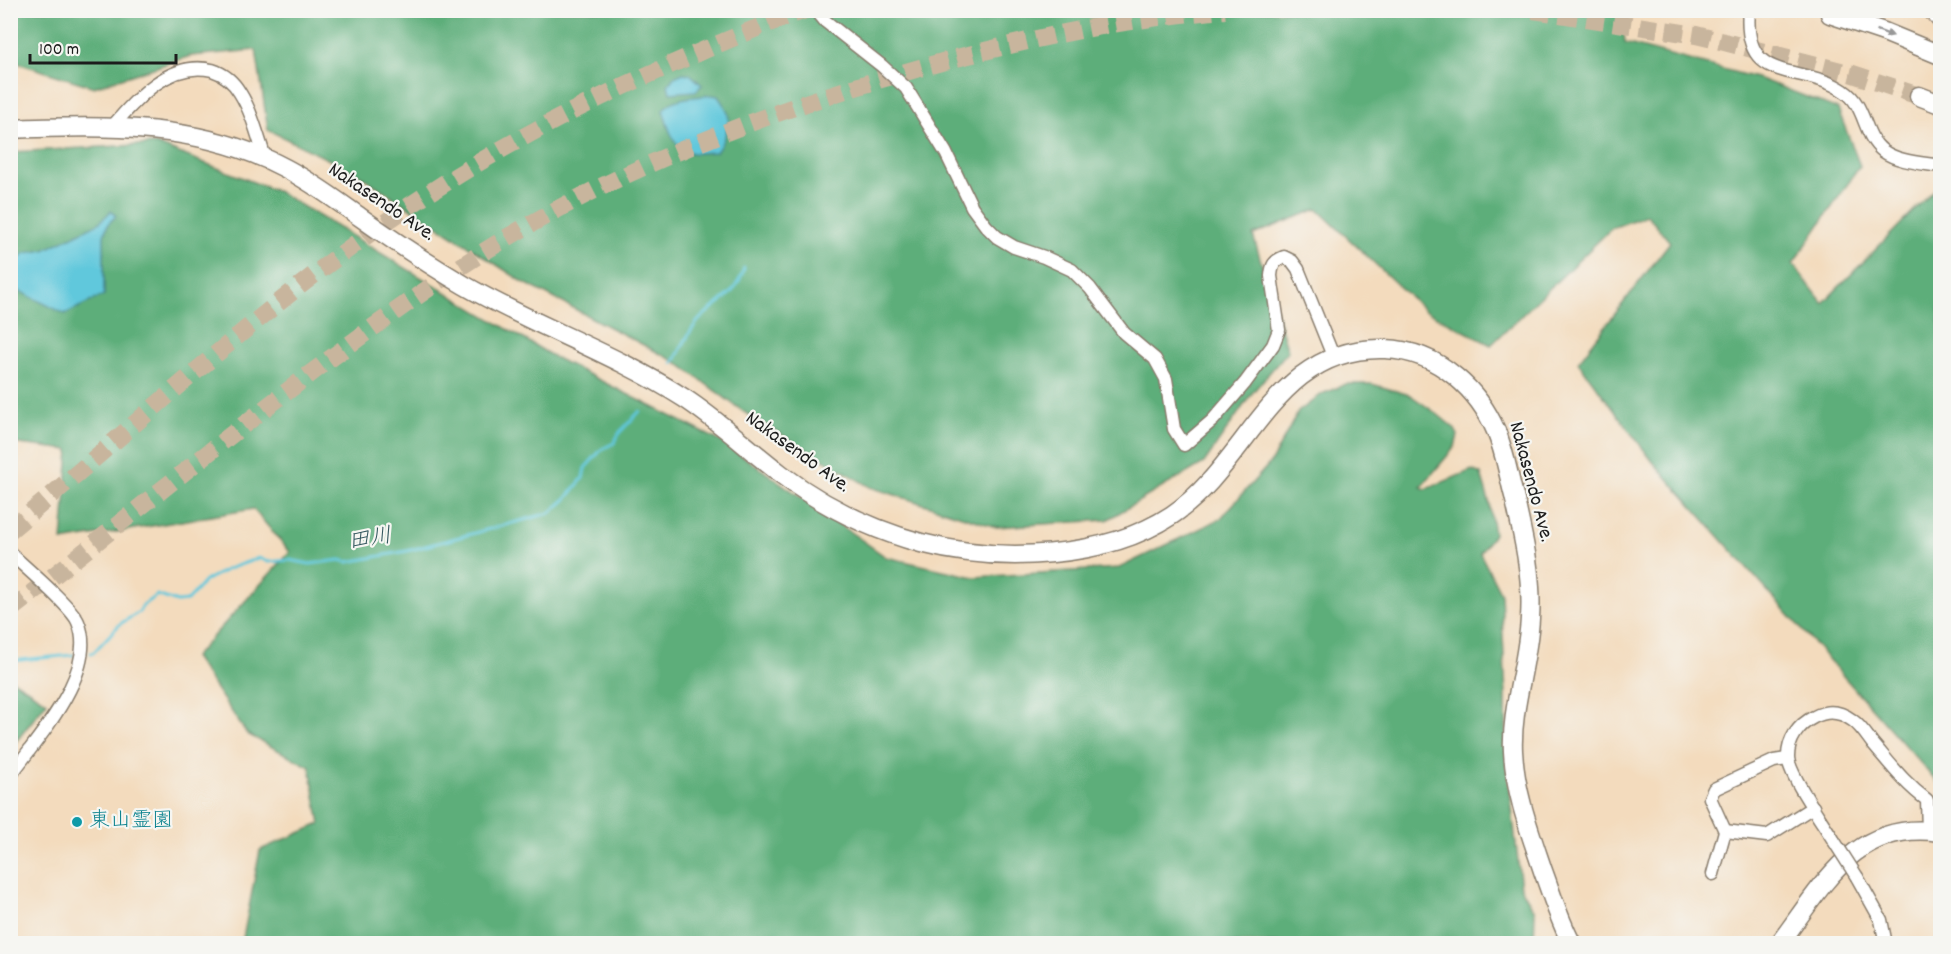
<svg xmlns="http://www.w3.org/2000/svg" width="1951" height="954" font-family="Dekko,'Klee One',sans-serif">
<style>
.forest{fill:#5dae7a;stroke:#3c654b;stroke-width:1.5}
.water{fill:#60c8dc;stroke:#3e727c;stroke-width:1.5}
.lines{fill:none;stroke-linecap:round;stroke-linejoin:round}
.stream{stroke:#60c8dc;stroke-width:3}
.highway-tunnel{stroke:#c8b59d;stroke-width:18;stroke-dasharray:18 9;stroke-linecap:butt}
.minor-casing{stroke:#887c6c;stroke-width:15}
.highway-casing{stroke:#887c6c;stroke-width:21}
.minor{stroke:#fff;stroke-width:12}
.highway{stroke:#fff;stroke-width:18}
.minor-bridge-casing{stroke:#887c6c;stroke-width:15;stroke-linecap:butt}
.minor-bridge{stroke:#fff;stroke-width:12}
.oneway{fill:#999}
.culture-dot{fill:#0f9aa8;stroke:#f6f6f2;stroke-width:2}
.labels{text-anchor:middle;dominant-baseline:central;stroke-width:4.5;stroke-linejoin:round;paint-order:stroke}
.street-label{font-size:21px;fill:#1c1c1c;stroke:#f6f6f2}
.culture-label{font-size:21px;fill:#0d838f;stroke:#f6f6f2;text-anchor:start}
.water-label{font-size:22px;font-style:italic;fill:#34585f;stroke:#f6f6f2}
</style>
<rect width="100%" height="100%" fill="#f6f6f2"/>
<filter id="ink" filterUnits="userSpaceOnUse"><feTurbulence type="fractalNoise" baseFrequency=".0167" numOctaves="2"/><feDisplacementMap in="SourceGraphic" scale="12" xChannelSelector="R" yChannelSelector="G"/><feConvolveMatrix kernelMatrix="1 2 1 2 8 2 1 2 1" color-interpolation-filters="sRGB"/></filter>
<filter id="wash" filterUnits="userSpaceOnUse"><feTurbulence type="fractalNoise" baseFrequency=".008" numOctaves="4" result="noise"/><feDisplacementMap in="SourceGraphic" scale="24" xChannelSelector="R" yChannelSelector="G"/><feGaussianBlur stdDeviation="1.35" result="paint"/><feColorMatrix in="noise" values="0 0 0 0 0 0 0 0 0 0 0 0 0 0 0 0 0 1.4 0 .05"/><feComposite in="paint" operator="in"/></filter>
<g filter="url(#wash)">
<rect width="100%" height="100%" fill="#f3dbbd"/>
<g class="forest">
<path d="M11 10 1622 11 1625 43 1760 79 1838 109 1860 166 1793 264 1823 303 1940 184V785L1653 462 1578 362 1670 242 1647 215 1612 228 1491 345 1424 310 1317 209 1253 235 1288 351 1253 392 1204 463 1107 520 996 527 870 487 744 412 676 362 523 282 358 174 268 130 256 50 191 56 94 87 11 61Z"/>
<path d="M156 144 279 192 554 357 724 443 886 557 974 577 1119 568 1220 519 1271 462 1298 412 1322 394 1346 384H1372L1410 395 1436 413 1454 428 1458 435 1455 447 1421 487 1426 489 1472 470 1481 474 1489 501 1494 534 1480 553 1501 594 1506 695 1507 764 1521 888 1535 911 1534 943H242L260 850 320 824 310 767 247 734 194 657 290 552 253 509 62 541 69 450 11 443V152Z"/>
<path d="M11 679 47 702 11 748Z"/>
</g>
<g class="water">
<path d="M683 73 690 74 702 85 696 91 670 93 668 85 674 77Z"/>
<path d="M712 95 718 96C721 101 726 107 728 113 731 125 723 143 716 152 709 152 699 154 692 153 672 149 668 126 663 110 673 96 696 97 712 95Z"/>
<path d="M111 211 116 216 108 224 104 235V295L65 314 11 287V265L25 253 44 250 99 223Z"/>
</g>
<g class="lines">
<g class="stream">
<path d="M673 363C682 349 689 329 701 318 720 300 736 296 744 268"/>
<path d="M91 653H93L120 624 139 612 143 605 157 595 177 602 187 601 205 581 212 577 228 569 259 558 268 562 289 560 310 564 340 560 348 562 407 551 550 513 566 499 575 488 583 478 585 468 602 449 614 443 620 432 640 411"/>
<path d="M10 661 73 655"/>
</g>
</g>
</g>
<g filter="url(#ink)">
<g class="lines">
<g class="highway-tunnel">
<path d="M1533 10 1696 35 1853 74 1919 96"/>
<path d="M10 530C137 425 258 310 393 217 488 152 588 100 693 55 730 39 767 23 805 10"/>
<path d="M10 610C158 495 301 373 457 269 607 170 779 105 953 59 1042 36 1133 17 1225 10"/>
</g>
<g class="minor-casing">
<g id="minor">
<path d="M816 10 825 21 882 66 906 88 946 153 972 207 986 226 997 237 1014 247 1044 257 1072 270 1090 288 1124 333 1155 359 1166 379 1174 429 1184 445 1213 420 1245 383 1273 345 1279 330 1271 276C1272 265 1274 261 1284 257L1292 261 1298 269 1333 356"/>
<path d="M1749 10C1742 88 1802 62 1844 91 1866 105 1863 136 1883 151 1898 162 1923 163 1940 166"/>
<path d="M1928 10 1940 23"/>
<path d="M112 127C137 98 170 60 212 70 225 74 233 81 240 93 252 112 258 137 265 158"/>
<path d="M10 553C25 567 72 607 78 622 99 672 37 738 10 776"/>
<path d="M1725 831 1767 836 1813 807"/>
<path d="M1834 841C1824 824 1788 774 1788 757 1788 740 1798 725 1814 717 1827 710 1840 711 1852 720 1860 725 1867 736 1873 744 1891 765 1905 784 1927 800L1928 830"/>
<path d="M1713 874 1725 831 1710 798 1714 789 1774 761 1787 759"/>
<path d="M1857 877 1881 920 1886 944"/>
</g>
</g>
<g class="highway-casing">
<g id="highway">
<path d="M1830 14 1884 32 1940 55"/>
<path d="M1919 96 1940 104"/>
<path d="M10 129C105 126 198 122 285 168 312 182 336 200 360 217 394 241 428 264 464 285 535 326 614 353 684 398 718 420 748 449 781 474 823 506 870 529 921 543 998 563 1104 560 1172 515 1250 463 1274 345 1385 349 1411 350 1436 360 1456 377 1474 392 1487 410 1496 431 1505 452 1508 474 1514 496 1523 536 1533 576 1530 618 1528 663 1511 706 1513 751 1515 793 1530 832 1543 871 1552 895 1559 920 1572 944"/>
<path d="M1779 944C1823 886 1855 819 1940 832"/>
</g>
</g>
<use href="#minor" class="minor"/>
<use href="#highway" class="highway"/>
<g class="minor-bridge-casing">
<path id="minor-bridge" d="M1834 841 1857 877"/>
</g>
<use href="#minor-bridge" class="minor-bridge"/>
</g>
<defs><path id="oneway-solid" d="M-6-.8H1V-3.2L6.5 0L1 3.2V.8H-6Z" transform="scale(1.5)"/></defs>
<use class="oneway" href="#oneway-solid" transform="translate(1885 33) rotate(20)"/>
</g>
<circle class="culture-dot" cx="77" cy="822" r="6"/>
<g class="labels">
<g class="street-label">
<text transform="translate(381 203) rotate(34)">Nakasendo Ave.</text>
<text transform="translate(797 453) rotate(36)">Nakasendo Ave.</text>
<text transform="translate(1530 482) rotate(75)">Nakasendo Ave.</text>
</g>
<g class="culture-label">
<text x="89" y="822">東山霊園</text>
</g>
<g class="water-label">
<text transform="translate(370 540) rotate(-9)">田川</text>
</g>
</g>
<rect width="1951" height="954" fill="none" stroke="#f6f6f2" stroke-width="36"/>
<path d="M30 54v9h146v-9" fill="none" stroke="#1c1c1c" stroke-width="3"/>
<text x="39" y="54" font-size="18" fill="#1c1c1c" stroke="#f6f6f2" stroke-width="4.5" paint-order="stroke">100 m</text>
</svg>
